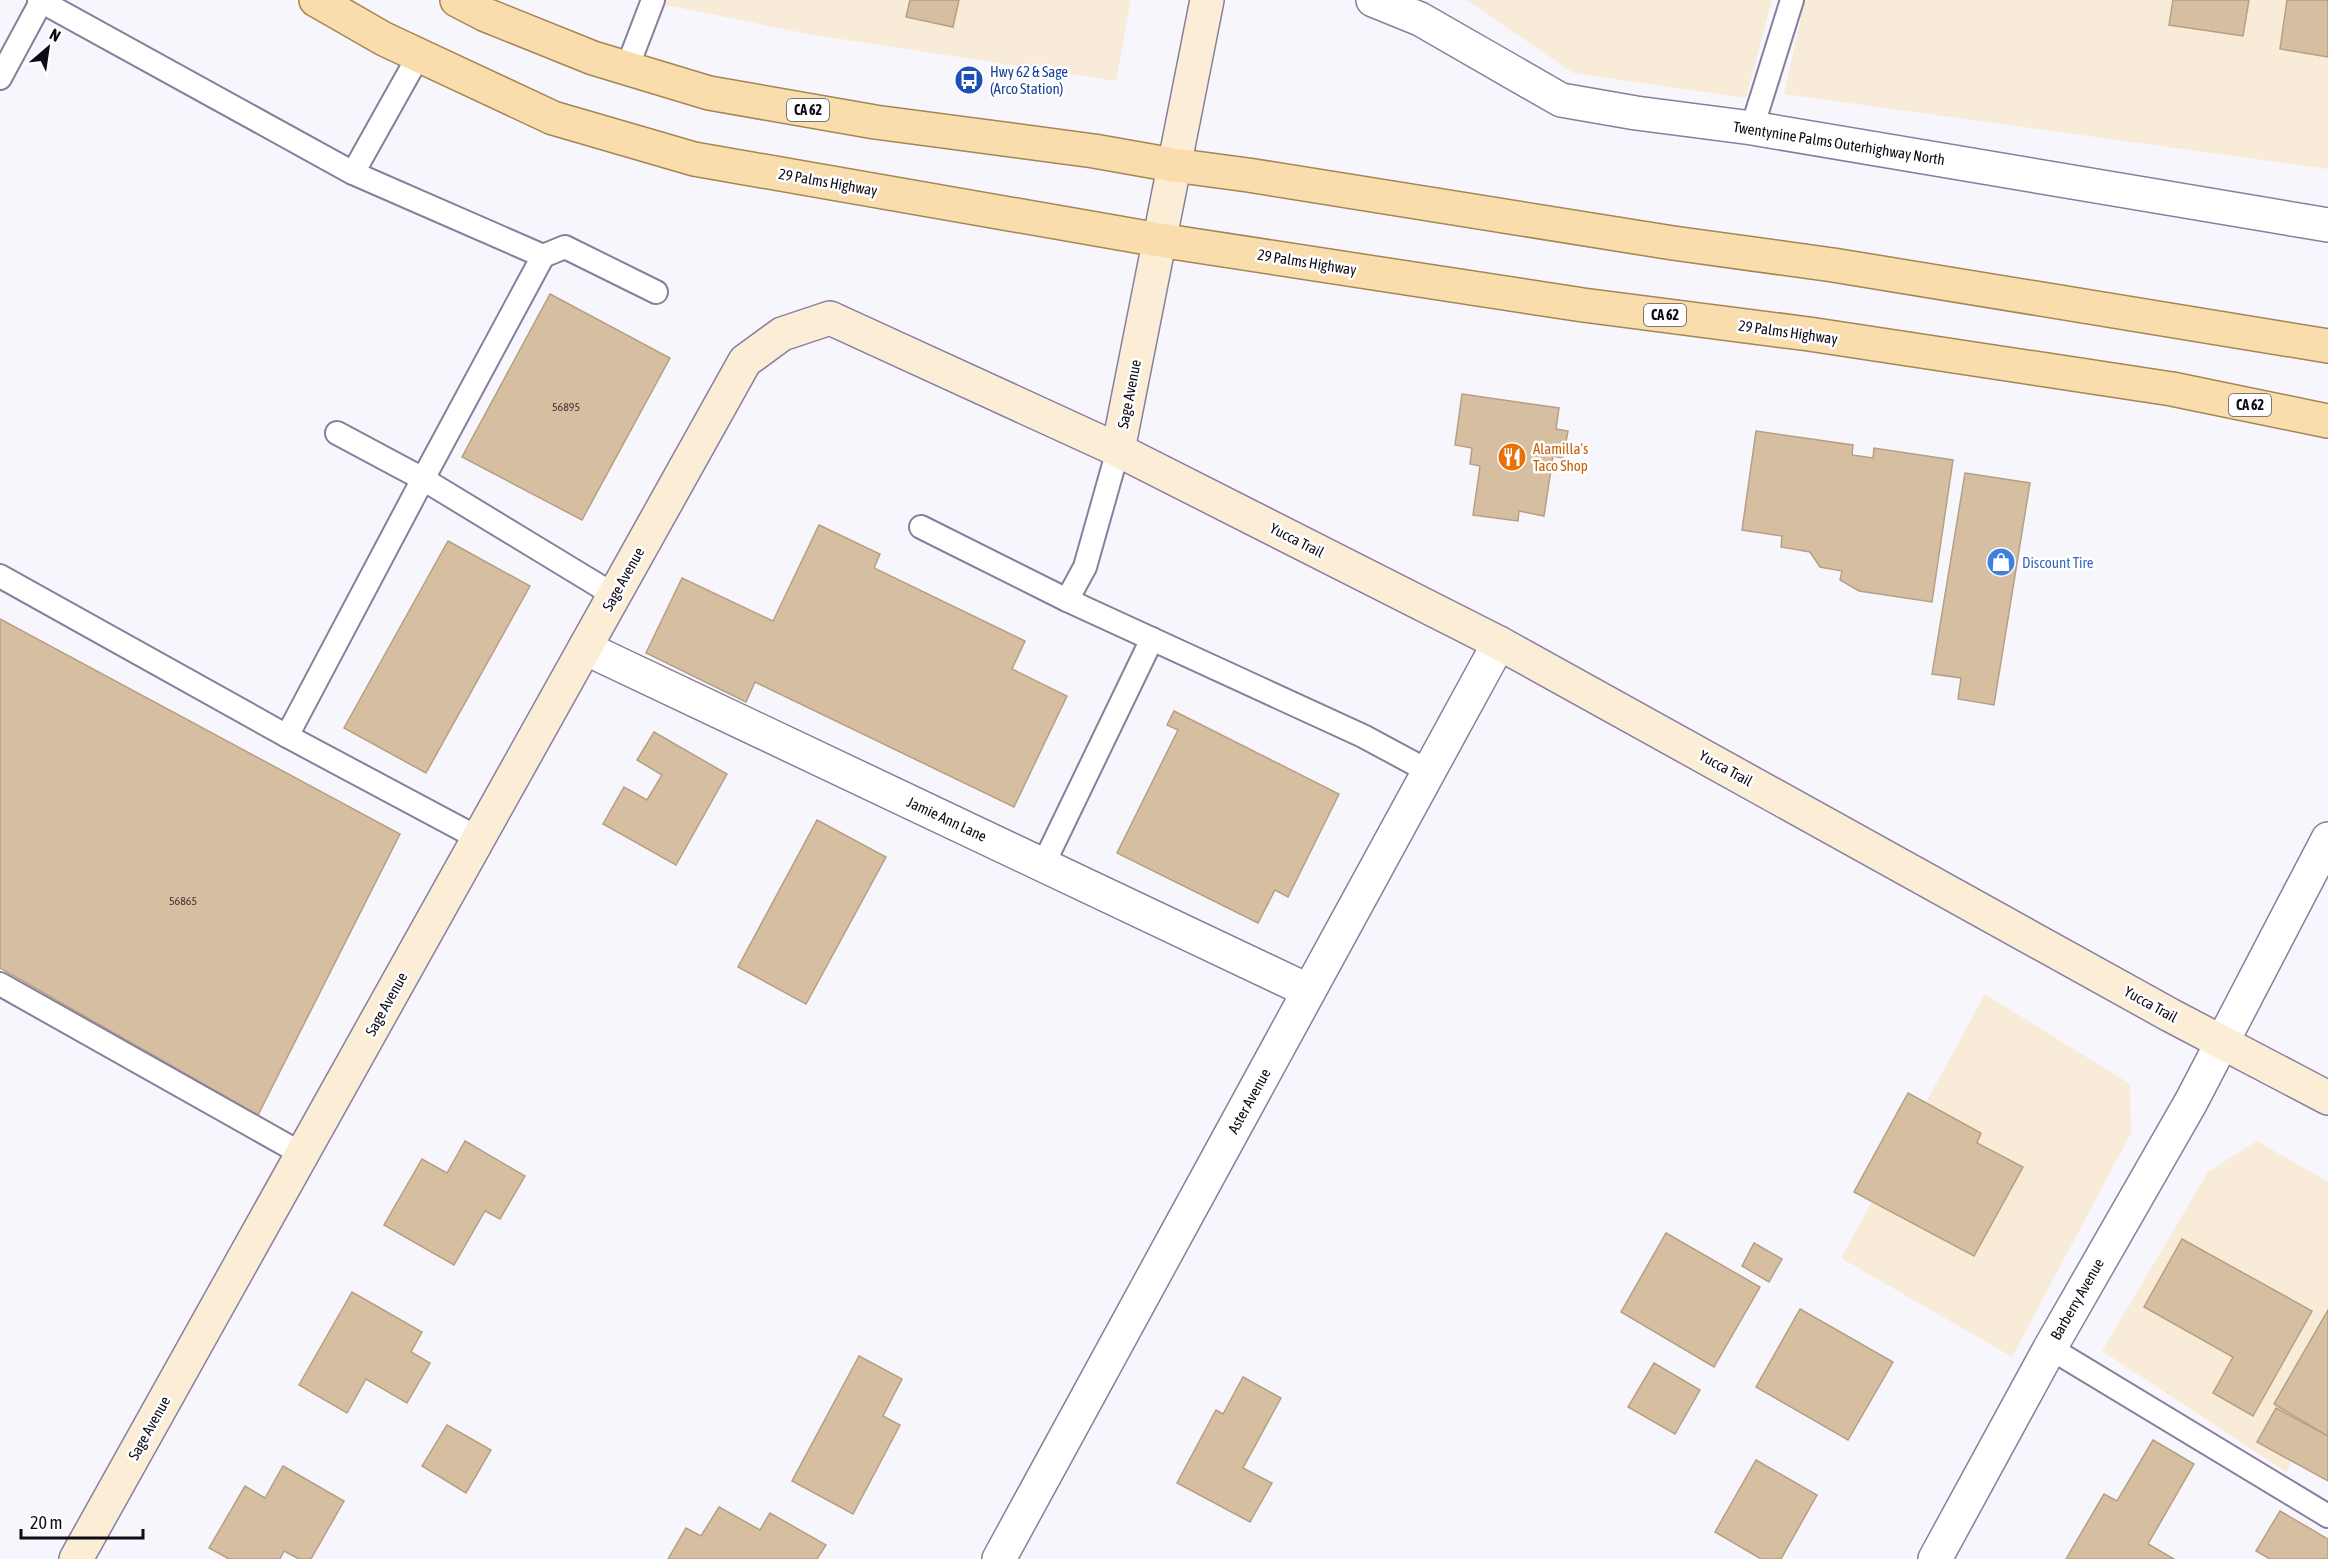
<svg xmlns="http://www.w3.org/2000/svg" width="2328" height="1559" font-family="'Asap Condensed',sans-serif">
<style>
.commercial{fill:#f8ecd8}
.building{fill:#d6bea0;stroke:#b79f82;stroke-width:1.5}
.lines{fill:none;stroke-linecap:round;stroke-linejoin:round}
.lane-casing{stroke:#887e9e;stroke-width:26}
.street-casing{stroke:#887e9e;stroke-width:36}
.secondary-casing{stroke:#887e9e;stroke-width:36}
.primary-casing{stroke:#a58554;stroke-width:36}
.lane{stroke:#fff;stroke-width:22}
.street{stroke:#fff;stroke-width:33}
.secondary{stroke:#fceed6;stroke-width:33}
.primary{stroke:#faddad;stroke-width:33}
.labels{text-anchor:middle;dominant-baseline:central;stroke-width:5;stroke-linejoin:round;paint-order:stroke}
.number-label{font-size:12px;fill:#413838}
.shield{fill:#fff;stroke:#57545c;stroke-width:1.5}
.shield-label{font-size:14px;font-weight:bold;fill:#0f0b16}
.transit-label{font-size:15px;fill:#164399;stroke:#fff;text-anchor:start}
.street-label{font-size:15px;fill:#0f0b16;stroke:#fff}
.food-label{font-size:15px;fill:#c56008;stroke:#fff;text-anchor:start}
.shop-label{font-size:15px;fill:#366cbe;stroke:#fff;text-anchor:start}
</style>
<rect width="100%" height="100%" fill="#f8f6fd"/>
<g class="commercial">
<path d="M641 0H1131L1116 81 808 34Z"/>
<path d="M1467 0H1772L1746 98 1573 73Z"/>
<path d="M1805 0H2328V169L1784 94Z"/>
<path d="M1985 994 2130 1084 2131 1133 2012 1357 1841 1258Z"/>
<path d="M2257 1141 2328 1182V1395L2286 1472 2102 1351 2208 1172Z"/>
</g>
<g class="building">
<path d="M910 0H959L953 27 906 17Z"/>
<path d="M2173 0H2249L2243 36 2169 25Z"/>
<path d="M2287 0H2328V57L2280 49Z"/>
<path d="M550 294 670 358 582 520 462 457Z"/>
<path d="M1462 394 1559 408 1556 429 1568 431 1563 458 1553 456 1544 516 1519 511 1518 521 1473 515 1480 466 1470 464 1472 448 1455 445Z"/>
<path d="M1756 431 1853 445 1852 455 1873 458 1874 448 1953 460 1932 602 1859 591 1840 580 1842 571 1820 567 1810 552 1781 547 1782 536 1742 530Z"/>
<path d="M1965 473 2030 483 1994 705 1958 699 1961 678 1932 674Z"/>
<path d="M819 525 880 554 874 568 1025 641 1012 669 1067 696 1014 807 755 682 746 702 646 653 682 578 773 621Z"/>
<path d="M448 541 530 586 426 773 344 728Z"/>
<path d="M0 619 400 834 258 1115 0 968Z"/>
<path d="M1174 711 1339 794 1288 897 1275 890 1258 923 1117 853 1178 730 1167 725Z"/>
<path d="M654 732 727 774 676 865 603 824 624 787 647 800 662 775 637 760Z"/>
<path d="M817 820 886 857 806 1004 738 967Z"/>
<path d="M1908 1093 1981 1133 1977 1143 2023 1167 1974 1256 1854 1192Z"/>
<path d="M465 1141 525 1176 500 1219 485 1211 454 1265 384 1225 422 1159 447 1173Z"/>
<path d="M1666 1233 1760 1287 1714 1367 1621 1312Z"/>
<path d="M2182 1239 2312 1311 2253 1416 2213 1393 2233 1357 2144 1307Z"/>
<path d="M1754 1243 1782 1259 1769 1282 1742 1266Z"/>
<path d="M352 1292 422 1332 411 1352 430 1363 407 1403 366 1379 347 1413 299 1385Z"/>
<path d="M1800 1309 1893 1362 1848 1440 1756 1387Z"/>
<path d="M2328 1310V1436L2274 1404Z"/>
<path d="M859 1356 902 1379 883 1416 900 1425 853 1514 792 1481Z"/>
<path d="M1654 1363 1700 1390 1675 1434 1628 1407Z"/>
<path d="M1243 1377 1281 1398 1243 1468 1272 1483 1250 1522 1177 1483 1216 1410 1223 1414Z"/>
<path d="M2276 1408 2328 1436V1481L2257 1442Z"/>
<path d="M447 1425 491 1450 466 1493 422 1466Z"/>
<path d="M2153 1440 2194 1464 2148 1544 2174 1559H2066L2104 1494 2117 1501Z"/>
<path d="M1756 1460 1817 1495 1781 1559H1761L1715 1532Z"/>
<path d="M283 1466 344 1501 311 1559H299L284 1551 280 1559H229L209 1548 245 1486 265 1498Z"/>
<path d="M719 1507 760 1530 770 1513 826 1545 817 1559H668L686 1528 701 1536Z"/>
<path d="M2280 1511 2328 1539V1559H2270L2256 1551Z"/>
</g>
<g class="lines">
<g class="lane-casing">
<g id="lane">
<path d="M39 0 353 173 543 256 423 479 337 433"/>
<path d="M627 68 653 0"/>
<path d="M0 78 42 0"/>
<path d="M1752 128 1792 0"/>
<path d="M353 173 419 55"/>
<path d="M543 256 565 247 656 292"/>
<path d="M921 527 1067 600 1085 567 1118 450"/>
<path d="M0 576 287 736 478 838"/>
<path d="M1067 600 1363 736 1428 771"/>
<path d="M287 736 423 479 614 595"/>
<path d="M1043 865 1152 639"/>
<path d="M0 984 302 1154"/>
<path d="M2050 1348 2328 1516"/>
</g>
</g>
<g class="street-casing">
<g id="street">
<path d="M1373 0 1420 19 1561 100 1636 113 1752 128 2328 225"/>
<path d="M585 648 1309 991"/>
<path d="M999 1559 1499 643"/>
<path d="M1935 1559 2050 1348 2191 1102 2328 839"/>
</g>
</g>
<g class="secondary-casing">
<g id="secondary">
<path d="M1118 450 1207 0"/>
<path d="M76 1559 745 361 782 334 830 318 1118 450 1499 643 2170 1015 2328 1098"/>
</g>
</g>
<g class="primary-casing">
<g id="primary">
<path d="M316 0 384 39 553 118 694 159 1159 240 1583 305 1809 334 2172 389 2328 421"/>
<path d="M457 0 486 15 593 58 709 93 875 122 1094 151 1173 165 1248 175 1673 243 1833 265 2328 346"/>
</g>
</g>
<use href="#lane" class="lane"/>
<use href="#street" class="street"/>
<use href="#secondary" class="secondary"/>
<use href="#primary" class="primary"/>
</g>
<defs>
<g id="bus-disc" transform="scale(1.5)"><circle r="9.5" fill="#1a4fb4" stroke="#fff"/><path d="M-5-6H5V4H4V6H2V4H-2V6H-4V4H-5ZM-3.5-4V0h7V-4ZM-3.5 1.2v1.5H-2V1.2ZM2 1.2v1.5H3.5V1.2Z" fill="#fff"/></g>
<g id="restaurant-disc" transform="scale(1.5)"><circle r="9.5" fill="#e8710a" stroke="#fff"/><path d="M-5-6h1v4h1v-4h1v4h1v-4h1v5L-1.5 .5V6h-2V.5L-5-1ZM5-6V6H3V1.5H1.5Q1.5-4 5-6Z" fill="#fff"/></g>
<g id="shop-disc" transform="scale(1.5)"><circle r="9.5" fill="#3f7fe0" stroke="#fff"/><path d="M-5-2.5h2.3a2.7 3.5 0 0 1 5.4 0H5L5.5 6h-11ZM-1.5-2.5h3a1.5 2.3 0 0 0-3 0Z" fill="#fff"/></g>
</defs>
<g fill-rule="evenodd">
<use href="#bus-disc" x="969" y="80"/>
<use href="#restaurant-disc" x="1512" y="457"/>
<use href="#shop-disc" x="2001" y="562"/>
</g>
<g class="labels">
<g class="number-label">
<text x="566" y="407">56895</text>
<text x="183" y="901">56865</text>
</g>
<g class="shield">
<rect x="787" y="99" width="42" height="22" rx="4.5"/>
<rect x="1644" y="304" width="42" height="22" rx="4.5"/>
<rect x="2229" y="394" width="42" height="22" rx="4.5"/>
</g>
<g class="shield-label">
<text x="808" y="110">CA 62</text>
<text x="1665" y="315">CA 62</text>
<text x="2250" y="405">CA 62</text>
</g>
<g class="transit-label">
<text x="990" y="71">Hwy 62 &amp; Sage<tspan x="990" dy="17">(Arco Station)</tspan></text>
</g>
<g class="street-label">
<text transform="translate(1839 143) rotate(9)">Twentynine Palms Outerhighway North</text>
<text transform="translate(828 182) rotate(10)">29 Palms Highway</text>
<text transform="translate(1307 262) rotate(9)">29 Palms Highway</text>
<text transform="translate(1788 332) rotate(8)">29 Palms Highway</text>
<text transform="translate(1129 394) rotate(-79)">Sage Avenue</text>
<text transform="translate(1297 540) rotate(27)">Yucca Trail</text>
<text transform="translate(623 579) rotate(-61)">Sage Avenue</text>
<text transform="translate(1726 768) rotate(29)">Yucca Trail</text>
<text transform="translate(947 819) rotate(25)">Jamie Ann Lane</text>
<text transform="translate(386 1004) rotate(-61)">Sage Avenue</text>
<text transform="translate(2151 1004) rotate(29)">Yucca Trail</text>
<text transform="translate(1249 1101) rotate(-61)">Aster Avenue</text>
<text transform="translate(2077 1299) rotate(-60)">Barberry Avenue</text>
<text transform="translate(149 1428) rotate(-61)">Sage Avenue</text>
</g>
<g class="food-label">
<text x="1533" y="448">Alamilla's<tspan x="1533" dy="17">Taco Shop</tspan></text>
</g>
<g class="shop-label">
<text x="2022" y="562">Discount Tire</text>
</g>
</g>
<g transform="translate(48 48) rotate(29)" stroke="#ffffff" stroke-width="4.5" paint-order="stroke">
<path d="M0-4.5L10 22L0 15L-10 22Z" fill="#0f0b16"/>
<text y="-9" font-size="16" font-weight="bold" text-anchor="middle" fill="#0f0b16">N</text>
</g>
<path d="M21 1529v9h122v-9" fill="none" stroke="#0f0b16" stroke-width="3"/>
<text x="30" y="1529" font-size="18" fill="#0f0b16" stroke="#ffffff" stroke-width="4.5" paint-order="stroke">20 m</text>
</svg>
